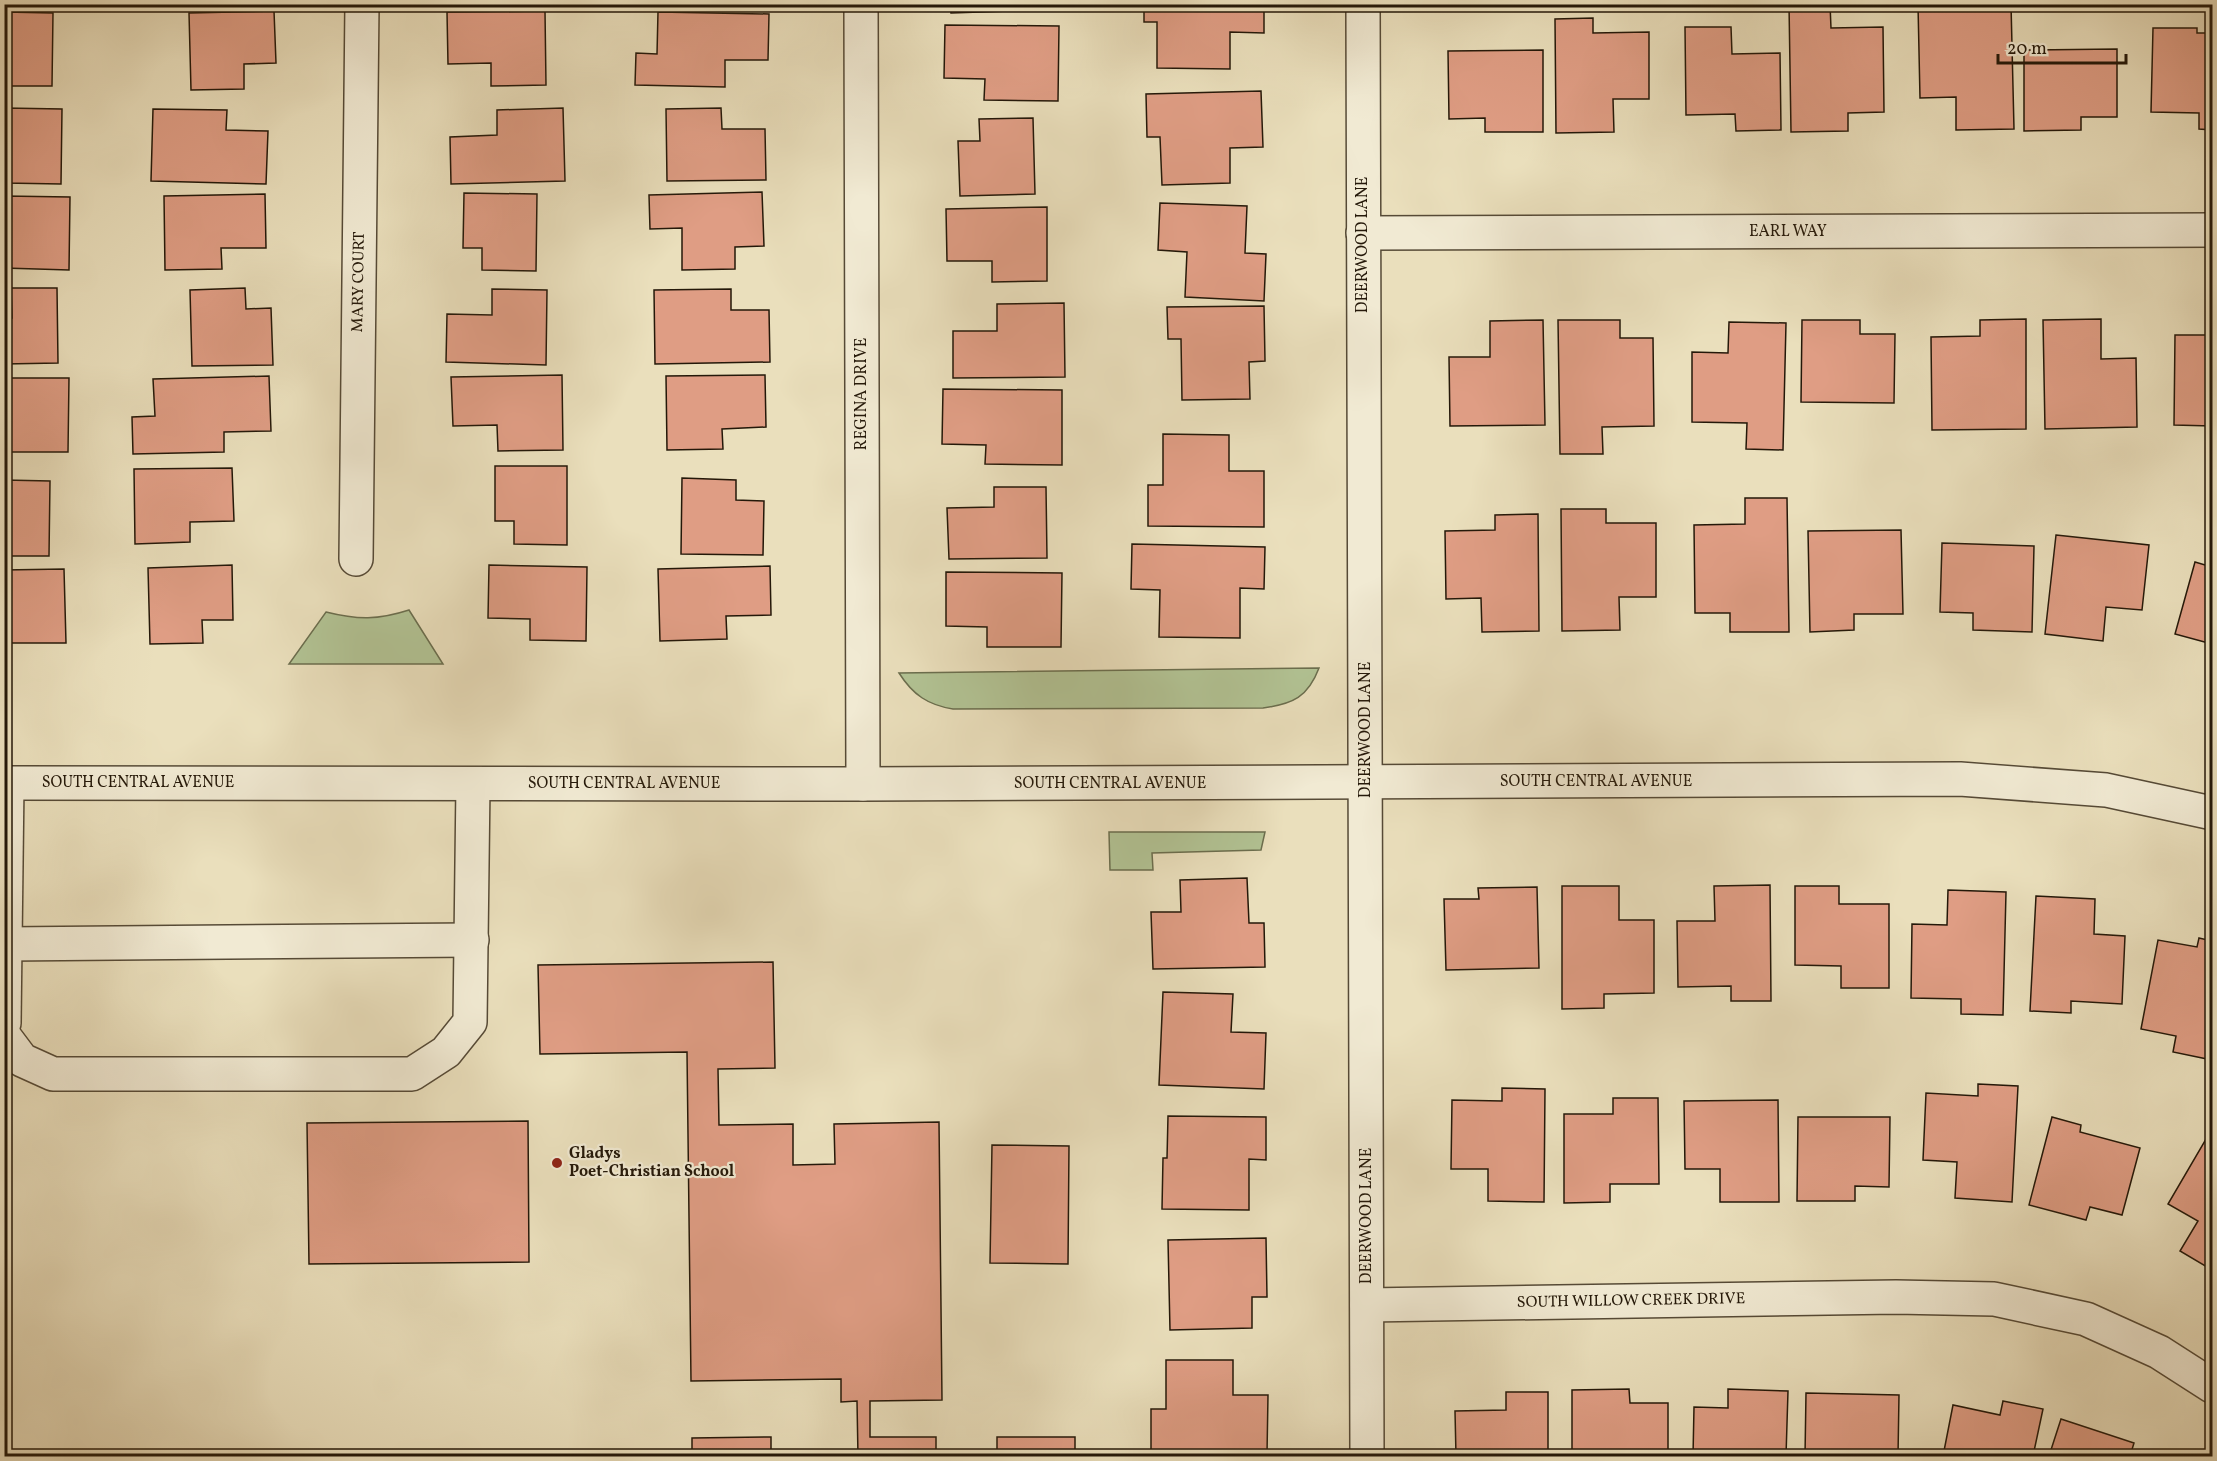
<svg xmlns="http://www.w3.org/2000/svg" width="2217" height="1461" font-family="Vollkorn,serif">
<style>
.green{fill:#b2c394;stroke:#6b6e4e;stroke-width:1.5}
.building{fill:#df9d84;stroke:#241809;stroke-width:1.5}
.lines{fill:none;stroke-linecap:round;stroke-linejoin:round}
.minor-casing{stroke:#564a36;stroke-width:36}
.minor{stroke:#f1ead3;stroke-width:33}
.poi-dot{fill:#8f2418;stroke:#f1ead3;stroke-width:2}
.labels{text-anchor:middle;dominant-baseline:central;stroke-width:4.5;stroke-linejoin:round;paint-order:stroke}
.street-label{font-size:16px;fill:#241809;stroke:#f1ead3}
.poi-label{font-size:16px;font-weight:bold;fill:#241809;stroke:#f1ead3;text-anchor:start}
</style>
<rect width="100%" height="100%" fill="#eadfbc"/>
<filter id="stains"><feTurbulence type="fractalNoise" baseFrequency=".00333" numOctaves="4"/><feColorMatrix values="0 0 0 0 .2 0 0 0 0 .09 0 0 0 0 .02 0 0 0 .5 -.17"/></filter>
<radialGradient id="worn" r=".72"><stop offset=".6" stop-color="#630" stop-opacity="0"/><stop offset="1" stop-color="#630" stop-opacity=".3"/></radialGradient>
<g class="green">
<path d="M409 610 443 664H289L326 612C358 620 378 620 409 610Z"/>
<path d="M1319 668C1308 697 1293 704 1263 708L953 709C928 705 913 695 899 673Z"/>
<path d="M1109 832H1265L1261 850 1152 853 1153 870H1110Z"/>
</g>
<g class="building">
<path d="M950 4H1065V9L951 13Z"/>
<path d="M1144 4H1264V33L1230 32V69L1157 68V22H1144Z"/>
<path d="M1789 4H1830L1831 28 1883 27 1884 112 1848 113V131L1791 132Z"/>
<path d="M2011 4 2014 129 1956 130V97L1920 98 1918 5Z"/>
<path d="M274 11 276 63 244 64V89L191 90 189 13Z"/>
<path d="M545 11 546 85 491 86V63L448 64 447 12Z"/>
<path d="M4 12 53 13 52 86H4Z"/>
<path d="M658 12 769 14 768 60H725V87L635 85 636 53 657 54Z"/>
<path d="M1593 18V33L1649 32V99H1613L1614 132 1556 133 1555 19Z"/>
<path d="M945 25 1059 26 1058 101 984 100 985 79 944 78Z"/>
<path d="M1685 27H1731L1732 54 1780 53 1781 130 1736 131 1735 114 1686 115Z"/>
<path d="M2153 28H2197V33H2212V130L2199 129V113L2151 112Z"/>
<path d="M2117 49V117H2081V130L2024 131V50Z"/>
<path d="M1543 50V132H1485V118L1449 119 1448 51Z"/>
<path d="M1261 91 1263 147 1230 148V183L1162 185 1160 137H1147L1146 94Z"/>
<path d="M4 108 62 109 61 184 4 183Z"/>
<path d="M563 108 565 181 451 184 450 137 497 135V110Z"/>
<path d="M721 108 722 129H765L766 180 667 181 666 109Z"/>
<path d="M153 109 227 110 226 130 268 131 266 184 151 181Z"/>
<path d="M1033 118 1035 194 960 196 958 141H980L979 119Z"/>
<path d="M762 192 764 246 735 247V269L682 270V228L650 229 649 195Z"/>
<path d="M464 193 537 194 536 271 482 270V248H463Z"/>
<path d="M265 194 266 248H221L222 269 165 270 164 196Z"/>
<path d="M4 196 70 197 69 270 4 268Z"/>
<path d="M1160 203 1247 206 1245 253 1266 254 1264 301 1185 297 1187 252 1158 250Z"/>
<path d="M1047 207V281L992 282V261H947L946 209Z"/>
<path d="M11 288H57L58 363 4 364V318H12Z"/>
<path d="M245 288 246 309 271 308 273 365 192 366 190 290Z"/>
<path d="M492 289 547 290 546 365 446 362 447 314 492 315Z"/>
<path d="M731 289V310H769L770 362 655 364 654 290Z"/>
<path d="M1064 303 1065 377 953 378V331H997V304Z"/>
<path d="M1264 306 1265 361 1249 362 1250 399 1182 400 1181 339H1168L1167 307Z"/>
<path d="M2209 317H2212V426L2174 425 2175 335H2209Z"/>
<path d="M2026 319V429L1932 430 1931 337 1980 336V320Z"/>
<path d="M2101 319V359L2136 358 2137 427 2045 429 2043 320Z"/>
<path d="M1543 320 1545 425 1450 426 1449 357H1490V321Z"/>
<path d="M1558 320H1620V338H1653L1654 426 1602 427 1603 454H1560Z"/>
<path d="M1802 320H1860V334H1895L1894 403 1801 402Z"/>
<path d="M1729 322 1786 323 1783 450 1746 449 1747 423 1692 422V352L1728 353Z"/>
<path d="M562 375 563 450 498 451 497 425 453 426 451 377Z"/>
<path d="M765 375 766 427 722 429 723 449 667 450 666 376Z"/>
<path d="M269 376 271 431 224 432V452L133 454 132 417 155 416 153 379Z"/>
<path d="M4 378H69L68 452H4Z"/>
<path d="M943 389 1062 390V465L985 464 986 445 942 444Z"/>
<path d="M1163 434 1229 435V471H1264V527L1148 526V485H1163Z"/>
<path d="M495 466H567V545L514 544V521H495Z"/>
<path d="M232 468 234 521 190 522V542L135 544 134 469Z"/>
<path d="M682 478 736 480V500L764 501 763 555 681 554Z"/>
<path d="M4 480 50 481 49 556H4Z"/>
<path d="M994 487H1046L1047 558 949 559 947 508 994 507Z"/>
<path d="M1745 498H1787L1789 632H1730V613H1695L1694 525 1745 524Z"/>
<path d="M1561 509H1606V523H1656V597H1619L1620 630 1562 631Z"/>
<path d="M1538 514 1539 631 1482 632 1481 598 1446 599 1445 531 1495 530V515Z"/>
<path d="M1901 530 1903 614H1854V630L1810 632 1808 531Z"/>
<path d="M2056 535 2149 545 2142 610 2106 607 2103 641 2045 634Z"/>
<path d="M1942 543 2034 546 2032 632 1973 630V613L1940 612Z"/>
<path d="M1132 544 1265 547 1264 589 1240 588V638L1159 637 1160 590 1131 589Z"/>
<path d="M2195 562 2212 567V644L2175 634Z"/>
<path d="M232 565 233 620H202L203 643 150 644 148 568Z"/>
<path d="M489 565 587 567 586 641 530 640V619L488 618Z"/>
<path d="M770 566 771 615 726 616 727 639 660 641 658 569Z"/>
<path d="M64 569 66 643H7L6 621H4V570Z"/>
<path d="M946 572 1062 573 1061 647H987V627L946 626Z"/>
<path d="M1247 878 1249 923H1264L1265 967 1153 969 1151 912H1181L1180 880Z"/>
<path d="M1770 885 1771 1001H1731V986L1678 987 1677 921H1715L1714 886Z"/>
<path d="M1562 886H1619V920H1654V993L1604 994V1008L1562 1009Z"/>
<path d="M1795 886H1839V904H1889V988H1841V966L1795 965Z"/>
<path d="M1537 887 1539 968 1446 970 1444 899H1479L1478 888Z"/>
<path d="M1948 890 2006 892 2003 1015 1961 1014V999L1911 998 1912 924 1947 925Z"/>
<path d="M2036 896 2095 899 2094 934 2125 936 2122 1004 2071 1001V1013L2030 1011Z"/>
<path d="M2199 938 2212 941V1060L2173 1052 2176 1036 2141 1029 2158 940 2197 947Z"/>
<path d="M773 962 775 1068 718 1069 719 1125 793 1124V1165L835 1164 834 1124 939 1122 942 1400 870 1401V1437H936V1456H858L857 1401 841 1402V1379L691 1381 687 1052 540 1054 538 965Z"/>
<path d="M1163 992 1233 994 1231 1032 1266 1033 1264 1089 1159 1085Z"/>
<path d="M1978 1084 2018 1086 2012 1202 1955 1198 1957 1162 1923 1160 1926 1093 1978 1096Z"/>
<path d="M1502 1088 1545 1089 1544 1202 1488 1201V1169H1451L1452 1100 1502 1101Z"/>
<path d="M1613 1098H1658L1659 1184H1610V1202L1564 1203V1114H1613Z"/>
<path d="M1778 1100 1779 1202H1720V1169H1685L1684 1101Z"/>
<path d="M1168 1116 1266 1117V1160L1249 1159V1210L1162 1209 1163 1158H1167Z"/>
<path d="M1798 1117H1890L1889 1187 1855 1186V1201H1797Z"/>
<path d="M2052 1117 2081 1125 2080 1132 2140 1148 2122 1215 2090 1207 2086 1220 2029 1205Z"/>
<path d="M528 1121 529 1262 309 1264 307 1123Z"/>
<path d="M2206 1139 2212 1143V1270L2180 1251 2198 1221 2168 1204Z"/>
<path d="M992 1145 1069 1146 1068 1264 990 1263Z"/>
<path d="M1266 1238 1267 1297H1252V1328L1170 1330 1168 1240Z"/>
<path d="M1166 1360H1233V1395H1268L1267 1454 1151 1453V1409H1166Z"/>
<path d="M1629 1389 1630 1403H1668V1456H1572V1390Z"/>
<path d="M1728 1389 1788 1391 1786 1456H1693L1694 1407 1728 1408Z"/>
<path d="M1506 1392H1548V1456H1456L1455 1411 1506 1410Z"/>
<path d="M1806 1393 1899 1395 1898 1456H1805Z"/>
<path d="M2003 1401 2043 1409 2033 1456H1943L1953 1405 2000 1415Z"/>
<path d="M2061 1419 2134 1443 2130 1456H2049Z"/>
<path d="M771 1437V1456H692V1438Z"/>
<rect x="997" y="1437" width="78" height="19"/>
</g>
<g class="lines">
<g class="minor-casing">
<g id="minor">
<path d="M861 4 863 784"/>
<path d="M1363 4 1367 1456"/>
<path d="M1363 233 2212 230"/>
<path d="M356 559 362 4"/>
<path d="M4 783 863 784 1960 779 2106 790 2212 813"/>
<path d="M6 944 472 940"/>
<path d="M4 1023 7 783"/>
<path d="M4 1036 22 1060 53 1074H412L446 1052 470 1022 473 784"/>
<path d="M1367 1305 1896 1297 1994 1299 2086 1319 2159 1352 2212 1386"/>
</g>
</g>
<use href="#minor" class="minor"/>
</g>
<circle class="poi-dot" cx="557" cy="1163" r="6"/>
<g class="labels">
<g class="street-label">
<text x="1788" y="232">EARL WAY</text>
<text transform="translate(1363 245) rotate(-90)">DEERWOOD LANE</text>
<text transform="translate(359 282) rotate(-89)">MARY COURT</text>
<text transform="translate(862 394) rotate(-90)">REGINA DRIVE</text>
<text transform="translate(1366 730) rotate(-90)">DEERWOOD LANE</text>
<text x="1596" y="782">SOUTH CENTRAL AVENUE</text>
<text x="138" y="783">SOUTH CENTRAL AVENUE</text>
<text x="624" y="784">SOUTH CENTRAL AVENUE</text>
<text x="1110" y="784">SOUTH CENTRAL AVENUE</text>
<text transform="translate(1367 1216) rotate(-90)">DEERWOOD LANE</text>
<text transform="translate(1631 1301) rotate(-1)">SOUTH WILLOW CREEK DRIVE</text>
</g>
<g class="poi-label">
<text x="569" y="1154">Gladys<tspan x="569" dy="18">Poet-Christian School</tspan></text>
</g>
</g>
<rect width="2217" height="1461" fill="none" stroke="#eadfbc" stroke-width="24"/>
<rect x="6" y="6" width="2205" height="1449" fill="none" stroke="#241809" stroke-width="3"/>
<rect x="12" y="12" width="2193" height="1437" fill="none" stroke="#241809" stroke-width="1.5"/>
<path d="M1998 54v9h128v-9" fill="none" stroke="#241809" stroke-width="3"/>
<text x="2007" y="54" font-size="18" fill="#241809" stroke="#f1ead3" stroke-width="4.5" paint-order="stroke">20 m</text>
<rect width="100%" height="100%" filter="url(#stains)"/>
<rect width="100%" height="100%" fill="url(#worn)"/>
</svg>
